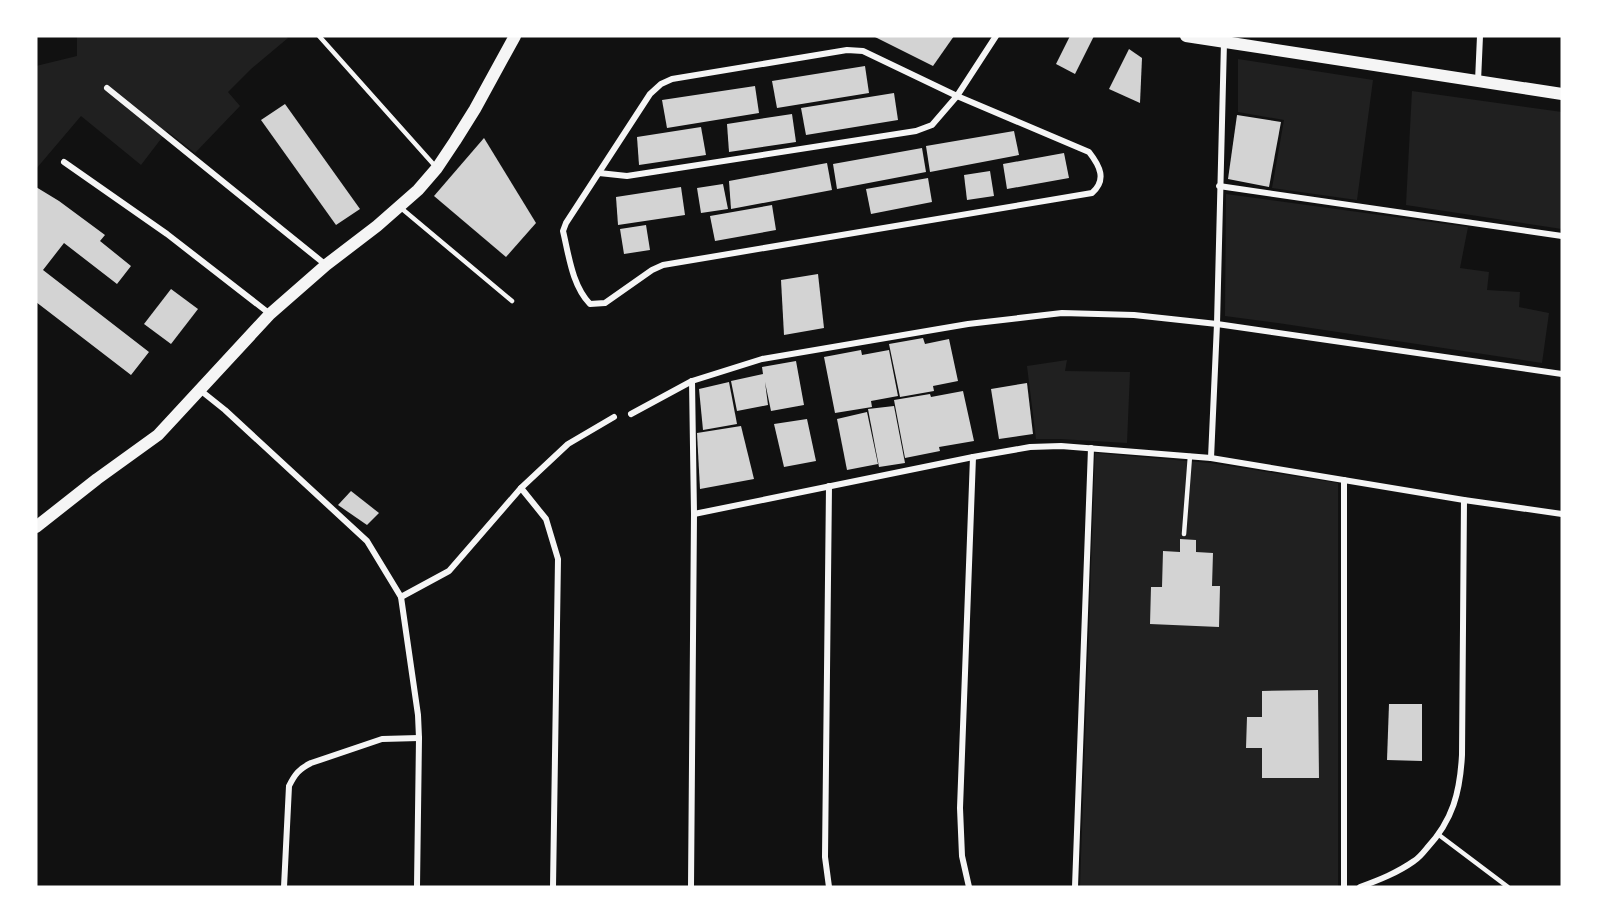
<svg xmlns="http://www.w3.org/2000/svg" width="1598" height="923" font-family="'Archivo Narrow',sans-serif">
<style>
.green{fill:#202020}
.building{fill:#d3d3d3}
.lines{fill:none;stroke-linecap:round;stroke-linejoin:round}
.service{stroke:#f5f5f5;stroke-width:4.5}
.minor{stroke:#f5f5f5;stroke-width:6}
.secondary{stroke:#f5f5f5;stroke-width:12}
</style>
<rect width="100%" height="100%" fill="#111"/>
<g class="green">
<path d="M77 36H285L288 38 251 69 228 92 240 106 195 153 167 131 141 165 81 116 36 169V66L77 56Z"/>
<path d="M1238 59 1373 80 1357 200 1272 188 1284 120 1238 112Z"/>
<path d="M1412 91 1562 112V229L1406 205Z"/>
<path d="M1226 194 1468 227 1460 268 1489 272 1487 290 1520 292 1519 307 1549 313 1542 363 1278 323 1225 316Z"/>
<path d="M1067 360 1065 371 1130 372 1127 443 1060 439H1036L1027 366Z"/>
<path d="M1095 453 1210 463 1338 483V887H1080Z"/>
</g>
<g class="building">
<path d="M873 36H954L933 66Z"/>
<path d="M1070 36H1094L1075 74 1056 64Z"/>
<path d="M1129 49 1142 58 1140 103 1109 89Z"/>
<path d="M865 66 869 93 777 108 772 81Z"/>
<path d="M755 86 759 113 667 128 662 100Z"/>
<path d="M894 93 898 120 806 135 801 108Z"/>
<path d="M285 104 360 209 336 225 261 120Z"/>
<path d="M792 114 796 142 729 152 727 124Z"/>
<path d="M1237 115 1281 122 1269 187 1228 179Z"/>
<path d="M701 127 706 155 639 165 637 137Z"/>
<path d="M1014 131 1019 155 930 172 926 146Z"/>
<path d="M484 138 536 223 506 257 434 196Z"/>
<path d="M922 148 926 172 837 189 833 164Z"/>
<path d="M1064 153 1069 178 1007 189 1003 164Z"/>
<path d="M827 163 832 190 731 209 729 181Z"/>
<path d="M990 171 994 196 967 200 964 175Z"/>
<path d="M928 178 932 202 871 214 866 189Z"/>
<path d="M723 184 728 209 701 213 697 188Z"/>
<path d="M36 187 59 201 105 235 100 241 131 266 117 284 64 243 43 270 149 352 131 375 36 302Z"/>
<path d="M681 187 685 215 618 225 616 197Z"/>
<path d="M772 205 776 230 715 241 710 216Z"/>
<path d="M646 225 650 250 624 254 620 229Z"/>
<path d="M818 274 824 328 784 335 781 280Z"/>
<path d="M171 289 198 309 171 344 144 324Z"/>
<path d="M923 338 925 344 949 339 958 381 933 386 934 391 900 397 889 344Z"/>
<path d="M861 350 862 355 889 350 898 396 871 401 872 407 835 413 824 357Z"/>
<path d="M796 361 804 405 771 411 765 382 768 405 737 411 731 381 763 374 762 367Z"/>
<path d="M729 382 737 424 703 430 699 389Z"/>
<path d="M1027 383 1033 434 999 439 991 389Z"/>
<path d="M963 391 974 441 939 447 940 451 905 458 894 400 930 394 931 397Z"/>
<path d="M894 406 905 463 879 467 868 409Z"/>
<path d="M867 412 878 464 847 470 837 419Z"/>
<path d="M807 419 816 461 784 467 774 424Z"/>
<path d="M741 426 754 479 700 489 697 433Z"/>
<path d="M351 491 379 513 367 525 338 505Z"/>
<path d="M1180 539 1196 540V552L1213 553 1212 586H1220L1219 627 1150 624 1151 587H1162L1163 551 1180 552Z"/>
<path d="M1318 690 1319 778H1262V748H1246L1247 717H1262V691Z"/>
<path d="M1389 704H1422V761L1387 760Z"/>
</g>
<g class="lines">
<g class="service">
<path d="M319 36 435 166"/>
<path d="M401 208 512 301"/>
<path d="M1184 534 1190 456"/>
<path d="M1439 835 1508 887"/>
</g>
<g class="minor">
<path d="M847 50 863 51 957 96 1089 152C1100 166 1107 180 1092 193L663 265 652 270 605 303 590 304C572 285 569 256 563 231L566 223 650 94 661 84 672 79Z"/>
<path d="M1478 81 1480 36"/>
<path d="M107 88 326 265"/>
<path d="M64 162 167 234 270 314"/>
<path d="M599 173 627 176 916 131 932 125 957 96 996 36"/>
<path d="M1219 186 1562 236"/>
<path d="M200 390 225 410 367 541 401 597 418 715 419 738 417 887"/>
<path d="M631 414 692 381 762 359 968 324 1062 313 1134 315 1217 324 1562 374"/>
<path d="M1211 458 1217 324 1224 42"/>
<path d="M829 486 825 857 829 887"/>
<path d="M521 488 546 519 558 559 553 887"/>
<path d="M694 514 973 457 1030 447 1061 446 1211 458 1464 500 1562 514"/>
<path d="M401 597 449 571 521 488 568 444 614 417"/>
<path d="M284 887 289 786C295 774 299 769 311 763L382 739 419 738"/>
<path d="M691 887 694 514 692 381"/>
<path d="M969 887 962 856 960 808 973 457"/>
<path d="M1075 887 1091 448"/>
<path d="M1344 887V480"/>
<path d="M1360 887C1379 880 1397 873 1414 861 1419 858 1423 853 1427 848 1453 820 1460 792 1462 755L1464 500"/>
</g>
<g class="secondary">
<path d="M1186 36 1562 94"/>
<path d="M36 527 97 479 158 435 270 314 326 265 377 226 418 190 437 168 455 141 475 109 515 36"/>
</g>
</g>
<rect width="1598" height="923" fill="none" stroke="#ffffff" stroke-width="75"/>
</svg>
